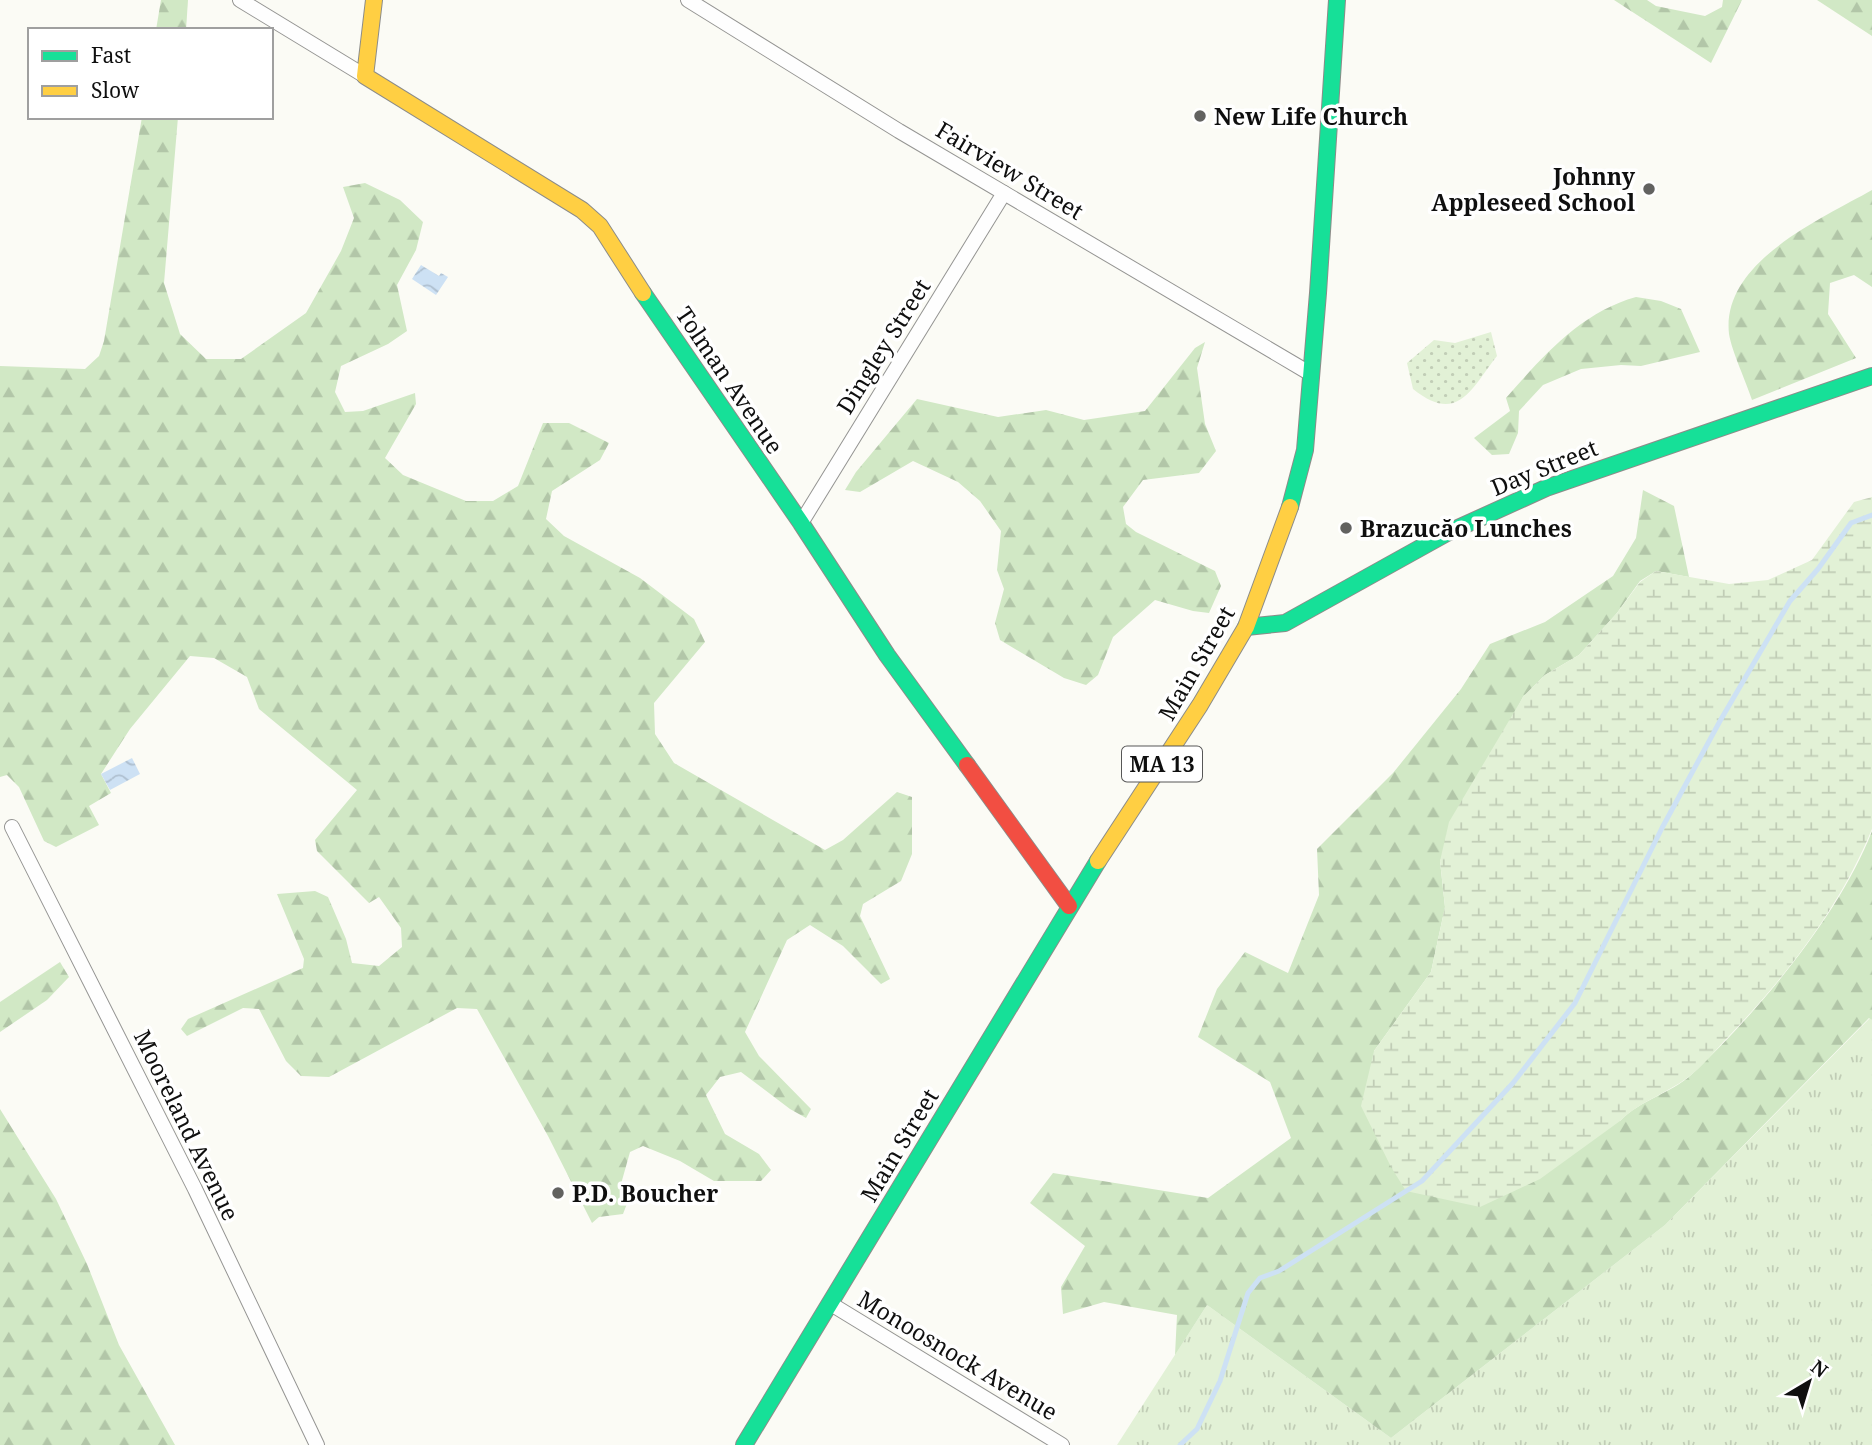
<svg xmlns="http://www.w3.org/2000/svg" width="1872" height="1445" font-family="'Noto Serif',serif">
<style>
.grass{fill:url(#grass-tufts)}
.forest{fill:url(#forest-firs)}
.wetland{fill:url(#wetland-marsh)}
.park{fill:url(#park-dots)}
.water{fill:url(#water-waves)}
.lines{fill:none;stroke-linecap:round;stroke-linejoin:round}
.stream{stroke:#cde1f4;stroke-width:5}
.street-casing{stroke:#959593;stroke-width:16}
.fast-casing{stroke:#8c8c89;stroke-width:18}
.slow-casing{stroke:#8c8c89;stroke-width:18}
.jam-casing{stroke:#8c8c89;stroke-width:18}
.street{stroke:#fefefe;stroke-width:14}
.fast{stroke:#16e098;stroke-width:16}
.slow{stroke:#ffcf43;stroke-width:16}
.jam{stroke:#f24e42;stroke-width:16}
.poi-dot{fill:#626260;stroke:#fff;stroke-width:2.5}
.labels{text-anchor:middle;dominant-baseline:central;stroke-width:7;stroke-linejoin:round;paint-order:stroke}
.shield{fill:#fff;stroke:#575757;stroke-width:2}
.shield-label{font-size:21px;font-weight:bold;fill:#0f0f0f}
.poi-label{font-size:23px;font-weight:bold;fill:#0f0f0f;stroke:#fff;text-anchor:start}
.street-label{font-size:23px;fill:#0f0f0f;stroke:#fff}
</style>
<defs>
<pattern id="grass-tufts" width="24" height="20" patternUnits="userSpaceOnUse" patternTransform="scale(1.75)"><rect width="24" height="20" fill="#e2f1d6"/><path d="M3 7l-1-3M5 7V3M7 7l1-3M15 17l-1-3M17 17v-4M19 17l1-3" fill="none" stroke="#c1cdb6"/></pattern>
<pattern id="forest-firs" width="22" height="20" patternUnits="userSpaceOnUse" patternTransform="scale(1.75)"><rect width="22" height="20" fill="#d1e8c5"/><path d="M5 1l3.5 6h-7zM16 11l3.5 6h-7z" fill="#b2c6a8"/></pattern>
<pattern id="wetland-marsh" width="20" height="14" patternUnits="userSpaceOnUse" patternTransform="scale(1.75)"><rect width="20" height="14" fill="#e2f1d6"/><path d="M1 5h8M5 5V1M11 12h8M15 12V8" fill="none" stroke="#c1cdb6"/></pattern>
<pattern id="park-dots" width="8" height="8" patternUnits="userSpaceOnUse" patternTransform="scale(1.75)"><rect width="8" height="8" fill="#e2f1d6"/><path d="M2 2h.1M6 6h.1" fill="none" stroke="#c1cdb6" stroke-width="1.8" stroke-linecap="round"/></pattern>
<pattern id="water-waves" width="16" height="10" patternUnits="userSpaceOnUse" patternTransform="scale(1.75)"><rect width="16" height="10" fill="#cde1f4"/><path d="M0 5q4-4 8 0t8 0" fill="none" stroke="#afc0d0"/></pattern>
</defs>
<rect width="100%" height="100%" fill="#fbfbf5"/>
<path class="grass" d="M1870 1018 1872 1020V1445H1117L1207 1305 1391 1438 1665 1225Z"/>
<g class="forest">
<path d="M161 0H188L186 30H156Z"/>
<path d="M1614 0H1647L1656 6 1705 16 1722 7 1723 0H1742L1711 63Z"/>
<path d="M1817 0H1872V36Z"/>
<path d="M142 117H178L164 283 180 334 206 359H241L306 313 341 251 354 218 343 187 365 183 400 200 423 222 416 250 397 285 407 331 388 344 341 366 335 392 345 412 363 411 415 393 416 404 385 458 403 475 466 501H493L518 486 543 423H569L609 443 600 460 552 491 546 519 564 536 640 578 694 619 705 642 654 703 655 734 674 763 825 850 843 840 897 792 912 797V854L901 881 863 904 860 916 890 979 881 984 843 946 810 925 787 940 745 1032 759 1056 811 1109 806 1118 790 1109 741 1072 720 1077 706 1095 725 1134 759 1154 771 1170 761 1181H714L680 1161 643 1146 630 1152 621 1184 628 1201 623 1214 599 1217 592 1223 548 1136 477 1009 457 1008 329 1077 301 1076 286 1061 259 1009 243 1008 187 1036 181 1029 188 1019 303 968 304 959 277 894 315 891 328 897 346 939 352 963 379 966 402 947 401 928 379 897 369 903 317 851 315 840 357 790 259 709 247 677 214 658 190 656 130 729 101 774 111 793 89 806 99 825 56 847 44 841 19 787 7 775 0 777V366L85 369 99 356 104 341Z"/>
<path d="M1872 190V287L1854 275 1830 283 1828 314 1856 358 1752 400C1746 381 1732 352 1729 334 1721 262 1821 219 1872 190Z"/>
<path d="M1636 297 1661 301 1681 309 1700 352 1641 366 1621 365 1581 369 1543 385 1519 411 1518 433 1509 454 1492 455 1474 438 1510 411 1506 398C1542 357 1581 312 1636 297Z"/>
<path d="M1205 342 1197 368 1205 424 1216 451 1199 473 1143 480 1123 507 1126 524 1136 532 1215 571 1221 586 1209 613 1193 611 1155 600 1113 637 1098 675 1086 685 1064 678 1000 640 995 623 1004 589 997 570 1001 531 980 501 958 482 913 461 860 492 845 490 856 472 917 399 998 417 1046 410 1084 420 1145 411 1195 348Z"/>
<path d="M1643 490 1674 506 1689 577 1656 571 1640 581 1617 613 1579 655 1545 675 1523 697 1440 861 1445 907 1431 972 1374 1051 1620 1121C1640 1100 1670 1094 1691 1075 1757 1013 1840 915 1872 831V1020L1869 1018 1665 1225 1391 1438 1207 1305 1175 1355 1177 1315 1104 1302 1063 1314 1061 1287 1085 1246 1030 1203 1053 1173 1208 1198 1291 1138 1270 1082 1198 1037 1217 989 1245 952 1288 973 1319 895 1317 849 1393 773 1461 689 1490 644 1545 622 1613 576 1636 538Z"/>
<path d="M60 962 69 977 47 1000 0 1032V1002Z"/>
<path d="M0 1109 56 1199 87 1264 119 1345 175 1445H0Z"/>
</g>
<path class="wetland" d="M1872 497V829C1840 907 1787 975 1729 1036 1716 1049 1703 1067 1687 1078 1665 1094 1639 1102 1620 1121L1540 1179 1480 1207 1406 1191 1391 1167 1361 1106 1374 1051 1431 972 1445 907 1440 861 1449 822 1523 697 1545 675 1579 655 1617 613 1640 582 1656 571 1729 584 1768 580 1812 560 1854 502Z"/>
<path class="park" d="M1491 332 1497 356C1471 389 1458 425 1413 389L1407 363 1434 340 1455 343Z"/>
<g class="water">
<path d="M421 265 439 276 441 273 448 277 436 295 412 279Z"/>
<path d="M132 758 140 774 110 790 101 774Z"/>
</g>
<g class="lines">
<path class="stream" d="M1180 1445 1197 1429 1220 1381 1248 1293 1260 1278 1279 1271 1422 1181 1513 1083 1575 1003 1662 828 1720 721 1790 601 1818 569 1851 523 1872 515"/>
<g class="street-casing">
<g id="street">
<path d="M240 0 365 76"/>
<path d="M688 0 899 131 1311 374"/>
<path d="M801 523 1004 193"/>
<path d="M12 827 195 1189 317 1445"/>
<path d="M831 1304 1062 1445"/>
</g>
</g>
<g class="fast-casing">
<g id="fast">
<path d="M643 293 801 523 887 655 967 765"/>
<path d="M1290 507 1305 450 1318 293 1337 0"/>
<path d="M1246 627 1285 623 1447 533 1546 488 1872 376"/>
<path d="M744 1445 1098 861"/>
</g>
</g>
<g class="slow-casing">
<g id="slow">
<path d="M374 0 365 76 582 210 600 226 643 293"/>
<path d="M1098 861 1200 705 1246 627 1290 507"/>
</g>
</g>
<g class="jam-casing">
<path id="jam" d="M967 765 1069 906"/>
</g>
<use href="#street" class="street"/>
<use href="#fast" class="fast"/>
<use href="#slow" class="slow"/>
<use href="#jam" class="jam"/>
</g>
<g class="poi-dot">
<circle cx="1200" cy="116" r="7"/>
<circle cx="1649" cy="189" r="7"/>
<circle cx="1346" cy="528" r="7"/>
<circle cx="558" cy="1193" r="7"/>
</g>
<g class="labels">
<rect class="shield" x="1122" y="746.5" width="80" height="35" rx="5"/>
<g class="shield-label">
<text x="1162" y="764">MA 13</text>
</g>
<g class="poi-label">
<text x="1214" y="116">New Life Church</text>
<text x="1635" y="176" text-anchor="end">Johnny<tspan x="1635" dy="26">Appleseed School</tspan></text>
<text x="1360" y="528">Brazucăo Lunches</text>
<text x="572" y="1193">P.D. Boucher</text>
</g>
<g class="street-label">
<text transform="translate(1010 170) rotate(31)">Fairview Street</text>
<text transform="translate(883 346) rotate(-58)">Dingley Street</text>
<text transform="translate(730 380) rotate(56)">Tolman Avenue</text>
<text transform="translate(1544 467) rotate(-22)">Day Street</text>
<text transform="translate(1196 663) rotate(-60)">Main Street</text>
<text transform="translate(187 1125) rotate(64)">Mooreland Avenue</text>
<text transform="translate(899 1145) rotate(-59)">Main Street</text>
<text transform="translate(958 1355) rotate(31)">Monoosnock Avenue</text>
</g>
</g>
<rect x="28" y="28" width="245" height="91" fill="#ffffff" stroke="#9f9f9f" stroke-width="2"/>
<rect x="42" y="51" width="35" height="10" fill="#16e098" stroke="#9f9f9f" stroke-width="2"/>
<text x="91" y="63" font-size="21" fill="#0f0f0f">Fast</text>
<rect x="42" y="86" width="35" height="10" fill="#ffcf43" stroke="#9f9f9f" stroke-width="2"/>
<text x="91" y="98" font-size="21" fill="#0f0f0f">Slow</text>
<g transform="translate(1809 1382) rotate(38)" stroke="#ffffff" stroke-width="5" paint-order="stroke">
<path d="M0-5L12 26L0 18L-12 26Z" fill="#0f0f0f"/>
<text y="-10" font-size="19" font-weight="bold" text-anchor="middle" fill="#0f0f0f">N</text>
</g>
</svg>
